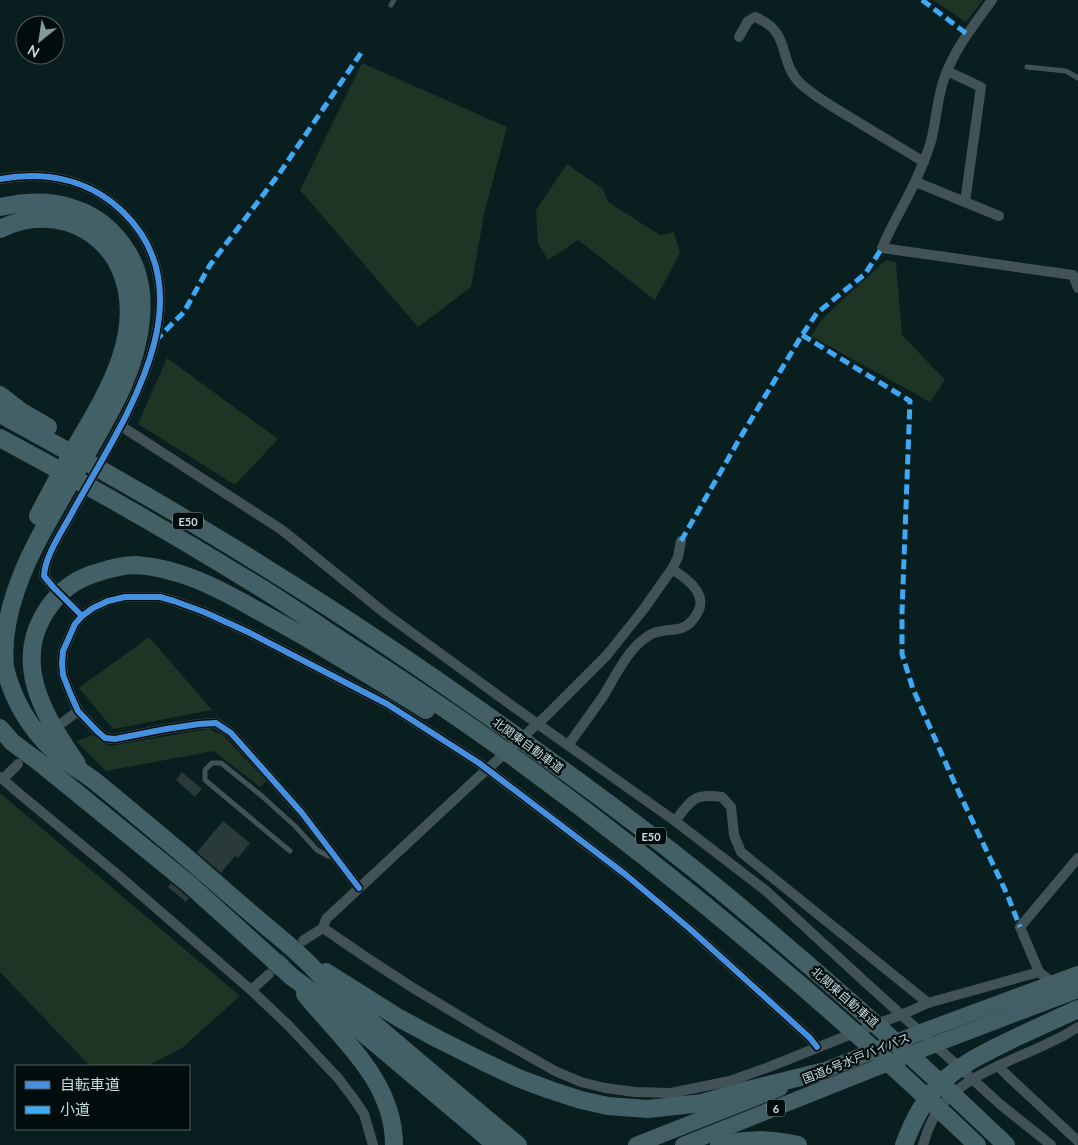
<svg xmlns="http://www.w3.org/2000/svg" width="1078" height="1145" font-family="Lato,'Noto Sans JP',sans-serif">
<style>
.green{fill:#1e3424}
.building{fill:#293a38}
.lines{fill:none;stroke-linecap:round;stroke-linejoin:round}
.minor-tunnel{stroke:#263a3a;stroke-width:10;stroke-dasharray:10 5;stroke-linecap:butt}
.service{stroke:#425357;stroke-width:5}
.minor{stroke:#425357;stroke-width:10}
.trunk{stroke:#435e64;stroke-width:16}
.motorway{stroke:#446067;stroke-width:18}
.quiet{stroke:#3fa9f5;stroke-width:5;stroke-dasharray:10 5;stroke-linecap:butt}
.cycleway-casing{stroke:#010d0d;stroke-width:9}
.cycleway{stroke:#468fdf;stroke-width:6}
.labels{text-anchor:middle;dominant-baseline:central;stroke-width:4.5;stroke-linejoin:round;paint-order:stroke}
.shield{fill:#010d0d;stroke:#8c9d9d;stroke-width:1}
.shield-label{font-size:11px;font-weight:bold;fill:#c8dbdb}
.street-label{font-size:12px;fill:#c8dbdb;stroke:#010d0d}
</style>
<rect width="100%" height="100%" fill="#091e1e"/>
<g class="green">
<path d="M933 0H983L966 22Z"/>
<path d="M362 63 507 127 485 210 471 287 418 327 300 190Z"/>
<path d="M567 164 603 189 608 202 660 235 674 232 680 253 655 300 578 240 548 260 538 243 536 210Z"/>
<path d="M886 260 896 262 902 335 945 380 930 402 811 336 823 318Z"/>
<path d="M167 358 278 439 235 485 138 424Z"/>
<path d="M149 637 212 710 113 729 79 688Z"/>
<path d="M208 729 223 735 266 781 260 787 214 751 106 771 76 741 92 735 110 746Z"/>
<path d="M0 793 240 996 182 1048 147 1066H90L0 972Z"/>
</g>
<g class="building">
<path d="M182 772 202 789 195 797 176 780Z"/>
<path d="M223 821 250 843 238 858 235 856 221 873 197 852Z"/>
<path d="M171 883 189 898 186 902 168 887Z"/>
</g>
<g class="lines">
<path class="minor-tunnel" d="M268 975 304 940"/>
<g class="service">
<path d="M391 5 394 0"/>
<path d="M1027 67 1066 71 1078 78"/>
<path d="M290 851 205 780V770L212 763H221L263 797 295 826 317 850 328 856H335"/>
</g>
<g class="minor">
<path d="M992 0C973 26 953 51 943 82 937 101 936 122 931 141 929 149 926 156 923 163 912 193 894 219 882 248L1073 275 1078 288"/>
<path d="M739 37 748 21 755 17C793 32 777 62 801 84 814 96 833 107 848 116 873 131 899 147 924 162"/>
<path d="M947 71 981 87 965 202"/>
<path d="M0 179C45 171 89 179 123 212 212 298 119 427 73 511 63 530 45 555 44 576L53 587"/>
<path d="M916 182 999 216"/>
<path d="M121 426 282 530 386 614 511 705 675 821 765 890 864 981 1001 1105 1051 1145"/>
<path d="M69 603 82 616"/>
<path d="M62 723 78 711"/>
<path d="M568 745C580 729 592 712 604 695 614 678 628 650 644 639 647 637 650 634 654 633 670 627 684 634 695 617 697 614 699 610 700 607 704 590 684 577 672 569"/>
<path d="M0 777 21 795 118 875 251 990 288 1025 338 1078 354 1099 364 1114 373 1145"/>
<path d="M3 779 18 764"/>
<path d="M675 821C692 800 693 793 722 797L731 807 734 835 741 852 928 1003"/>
<path d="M359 888 302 813 231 733 216 723 199 724 166 729 115 739 105 738 97 731 78 711 70 693 63 675 62 663 63 651 75 624 82 616 93 608 108 601 125 597H160L174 601 204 612 248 632 387 704 479 763 626 875 690 929 810 1038 817 1047"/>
<path d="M323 928 370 960 410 986 481 1029 555 1071 581 1082 605 1088 635 1092 671 1093 730 1081 769 1067 834 1041 908 1012 928 1003 1039 972 1053 983"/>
<path d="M304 940 323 928 326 919 472 783 545 717 607 655 643 610 672 569 678 557 681 541"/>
<path d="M1039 972 1020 927 1078 858"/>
<path d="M251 990 268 975"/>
<path d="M998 1066 1010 1078 1078 1141"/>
<path d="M923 1145C927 1131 932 1118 941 1106 961 1081 993 1068 1022 1055 1037 1049 1051 1042 1065 1035L1078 1027"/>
</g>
<g class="trunk">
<path d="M808 1077 929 1029 1078 974"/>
<path d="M636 1145 780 1088"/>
<path d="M683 1145 941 1042 1078 990"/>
</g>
<g class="motorway">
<path d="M0 207C8 206 17 203 26 203 55 200 89 209 110 230 136 256 144 284 141 319 137 366 114 406 91 446 77 471 63 495 49 520 24 563 0 616 5 667 12 699 30 729 54 751 65 762 83 772 96 782 128 808 160 835 192 862 216 883 241 905 266 926 279 937 293 948 305 960 318 972 329 986 343 997 400 1047 459 1096 518 1145"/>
<path d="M0 229C28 215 60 215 87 231 103 241 114 254 121 271 146 332 106 395 76 446 63 469 50 492 38 516"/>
<path d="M0 395 22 412 48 427"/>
<path d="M0 414C90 463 179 513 266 568 360 626 452 689 541 754 602 798 663 843 721 891 819 972 914 1057 1006 1145"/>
<path d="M0 438C86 484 170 532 253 583 286 603 318 625 350 646 401 679 452 713 501 748 669 870 827 1002 977 1145"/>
<path d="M0 728 12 742 39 762 189 884 292 977 330 1005 496 1145"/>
<path d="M77 764C48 721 14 670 42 618 54 596 72 580 96 573 108 569 123 565 136 565 179 568 216 587 253 608 273 619 293 630 312 641 350 664 388 686 426 710"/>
<path d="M326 972 399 1018 438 1039 482 1061 518 1078 550 1090 581 1100 608 1106 648 1109 702 1103 744 1091 821 1072"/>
<path d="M305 994C342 1040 394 1081 394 1145"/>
<path d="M719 1145C747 1139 770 1138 798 1145"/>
<path d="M904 1145C912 1123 922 1103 938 1086 960 1063 991 1050 1019 1036 1039 1027 1058 1018 1078 1009"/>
</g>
<g class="quiet">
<path d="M922 0 967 34"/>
<path d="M802 335 910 401 902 612V654L913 689 955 784 1007 894 1020 927"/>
<path d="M155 341 184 312 210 265 279 174 361 53"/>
<path d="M681 541 740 438 802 335 817 313 865 274 882 248"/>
</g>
<g class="cycleway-casing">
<g id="cycleway">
<path d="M0 179C45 171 89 179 123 212 212 298 119 427 73 511 63 530 45 555 44 576L53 587 82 616"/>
<path d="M359 888 302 813 231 733 216 723 199 724 166 729 115 739 105 738 97 731 78 711 70 693 63 675 62 663 63 651 75 624 82 616 93 608 108 601 125 597H160L174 601 204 612 248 632 387 704 479 763 626 875 690 929 810 1038 817 1047"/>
</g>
</g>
<use href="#cycleway" class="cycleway"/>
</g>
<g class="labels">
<g class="shield">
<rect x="173" y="512.5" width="30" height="17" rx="4"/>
<rect x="636" y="827.5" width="30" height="17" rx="4"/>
<rect x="767" y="1099.5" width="18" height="17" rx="4"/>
</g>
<g class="shield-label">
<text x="188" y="521">E50</text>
<text x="651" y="836">E50</text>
<text x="776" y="1108">6</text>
</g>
<g class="street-label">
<text transform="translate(528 745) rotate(36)">北関東自動車道</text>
<text transform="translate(845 997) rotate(41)">北関東自動車道</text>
<text transform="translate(856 1058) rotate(-22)">国道6号水戸バイパス</text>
</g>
</g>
<rect x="15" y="1065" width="175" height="65" fill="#010d0d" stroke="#515f5f"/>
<rect x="25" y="1081" width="25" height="8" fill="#468fdf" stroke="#515f5f"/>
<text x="60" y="1090" font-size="15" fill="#c8dbdb">自転車道</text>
<rect x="25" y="1106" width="25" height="8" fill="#3fa9f5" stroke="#515f5f"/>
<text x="60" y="1115" font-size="15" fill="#c8dbdb">小道</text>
<g transform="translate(40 40) rotate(210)"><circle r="24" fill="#010d0d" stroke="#515f5f"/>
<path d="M0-4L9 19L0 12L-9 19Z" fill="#859999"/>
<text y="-8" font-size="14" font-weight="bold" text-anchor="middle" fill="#c8dbdb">N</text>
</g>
</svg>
